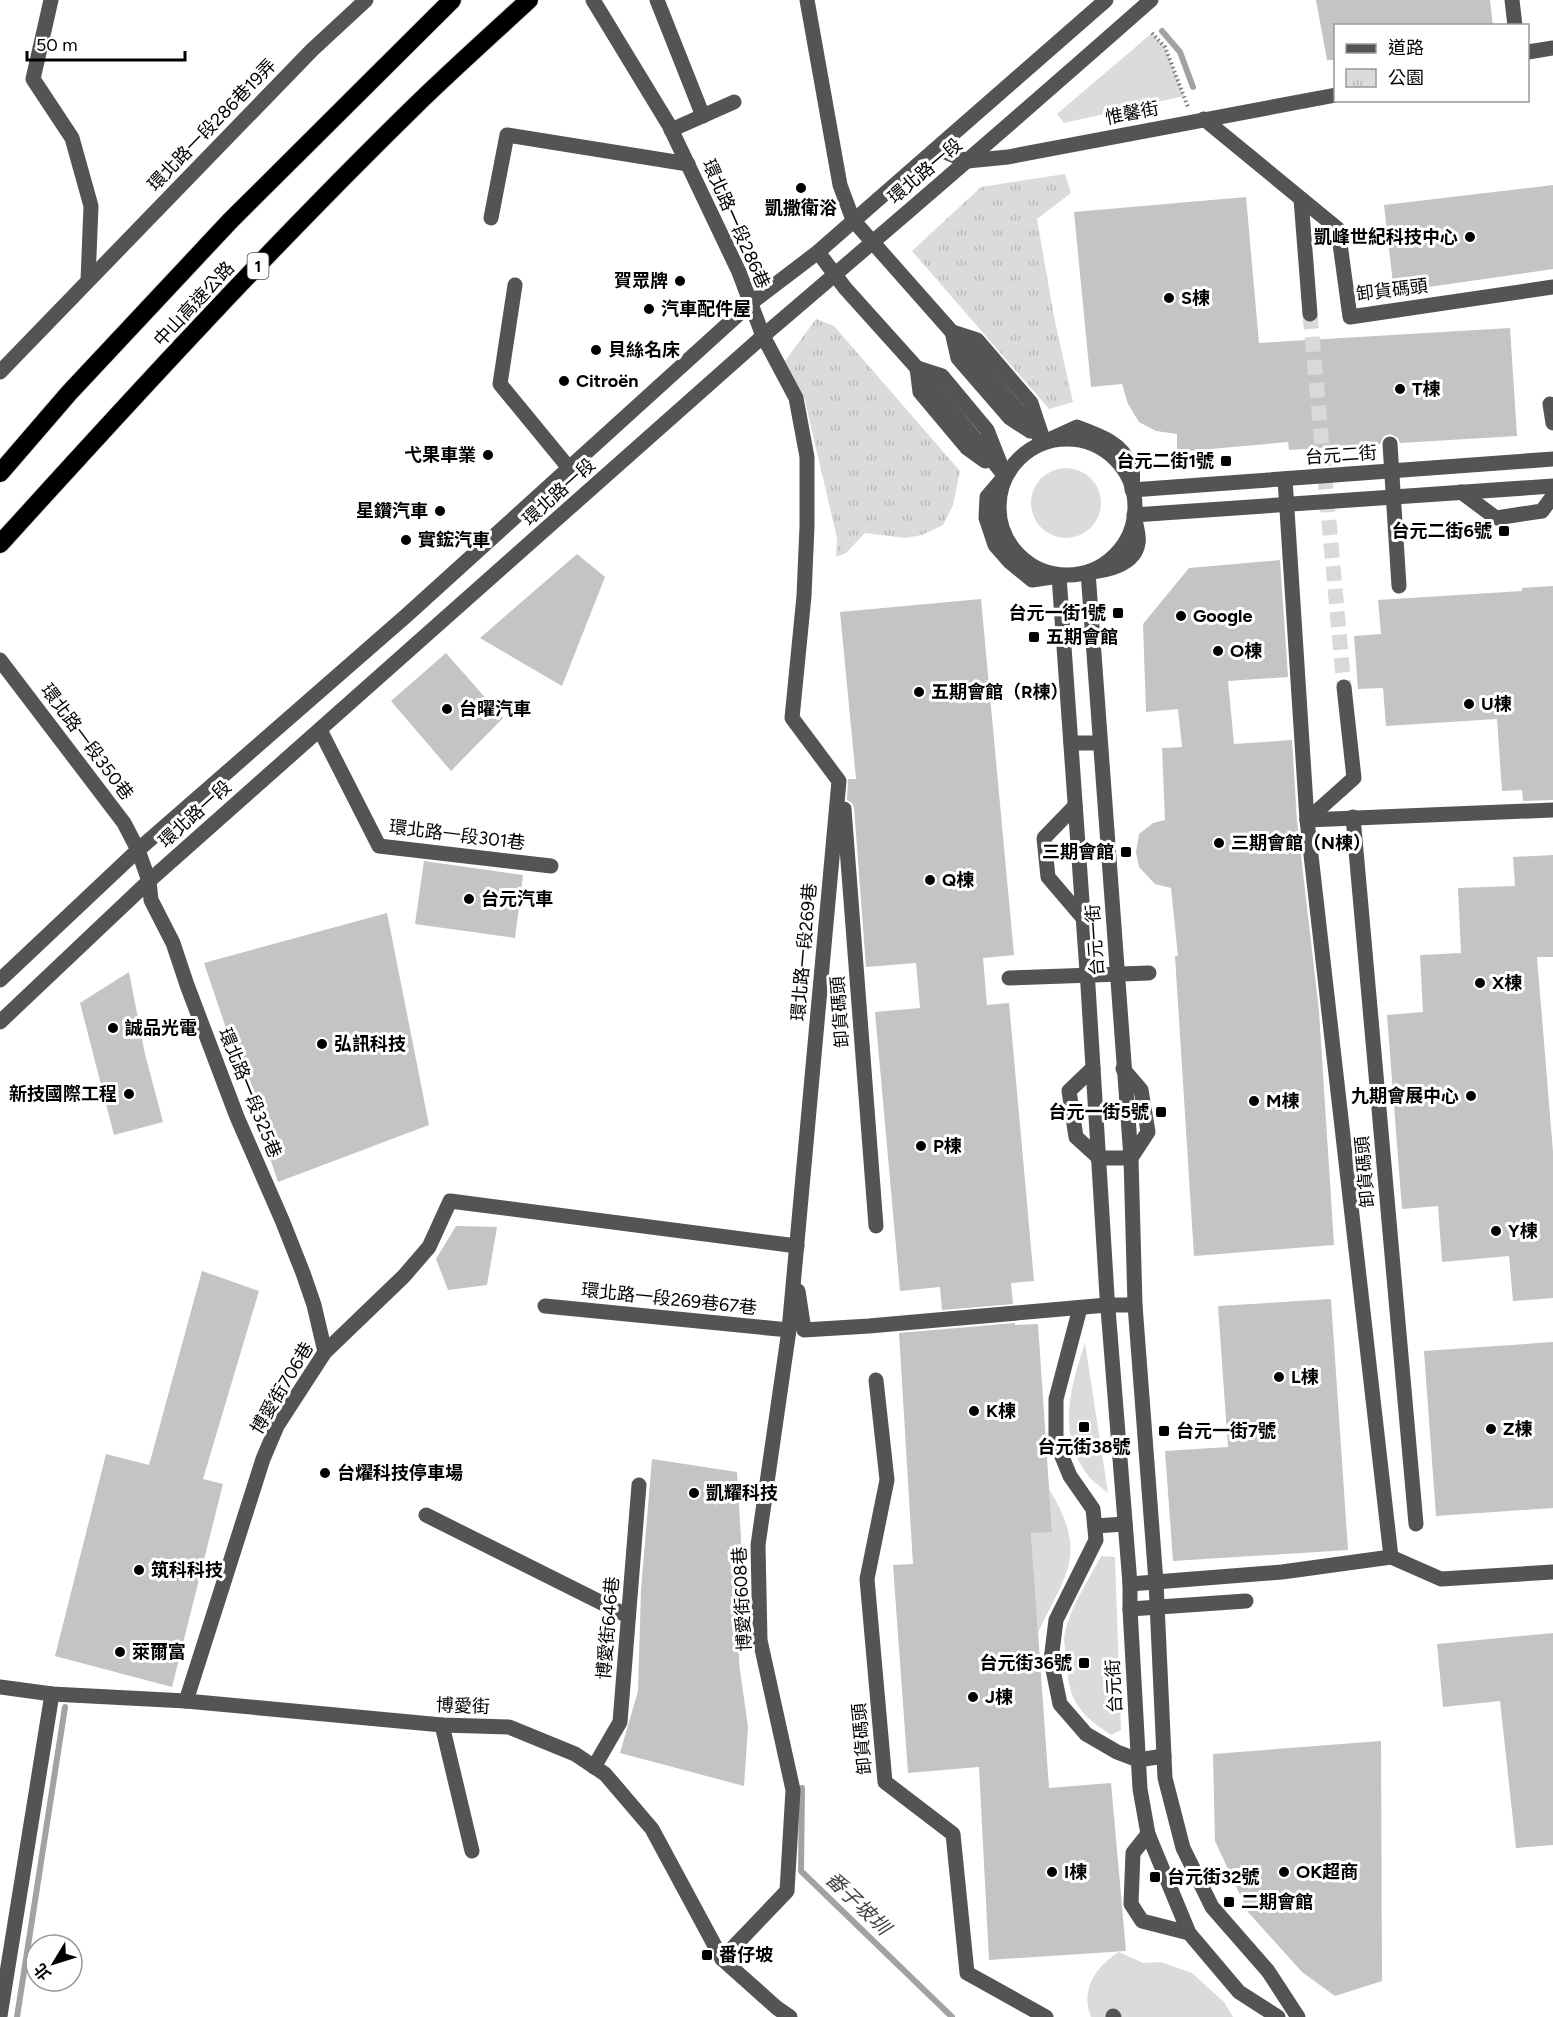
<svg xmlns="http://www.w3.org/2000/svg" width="1553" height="2017" font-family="Figtree,'Noto Sans TC',sans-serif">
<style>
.green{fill:#dbdbdb}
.park{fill:url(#park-tufts)}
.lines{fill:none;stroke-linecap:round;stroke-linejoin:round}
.stream{stroke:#a2a2a2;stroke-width:6}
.building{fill:#c4c4c4}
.minor-tunnel{stroke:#d9d9d9;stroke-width:15;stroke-dasharray:15 8;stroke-linecap:butt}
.highway-casing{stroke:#dbdbdb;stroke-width:20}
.path{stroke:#767676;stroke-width:4;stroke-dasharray:1.5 3;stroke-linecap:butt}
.minor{stroke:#545454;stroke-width:15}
.highway{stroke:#000;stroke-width:18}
.poi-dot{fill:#000;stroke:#fff;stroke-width:2}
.labels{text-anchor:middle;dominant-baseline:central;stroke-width:6;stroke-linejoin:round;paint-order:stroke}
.shield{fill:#fff;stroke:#4c4c4c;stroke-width:1.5}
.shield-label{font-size:16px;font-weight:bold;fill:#000}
.street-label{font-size:18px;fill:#000;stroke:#fff}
.poi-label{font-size:18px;font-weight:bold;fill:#000;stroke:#fff;text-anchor:start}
.water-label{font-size:20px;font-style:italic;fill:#434343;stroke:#fff}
</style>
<defs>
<pattern id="park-tufts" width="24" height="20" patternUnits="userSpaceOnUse" patternTransform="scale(1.5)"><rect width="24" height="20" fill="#dbdbdb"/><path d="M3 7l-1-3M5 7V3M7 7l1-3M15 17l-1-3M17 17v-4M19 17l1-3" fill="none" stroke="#bababa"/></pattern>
</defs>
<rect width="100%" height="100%" fill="#fff"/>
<g class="green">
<path d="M1152 33 1165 47 1184 96 1064 123 1057 114Z"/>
<circle cx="1066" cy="503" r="35"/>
<path d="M1085 1343 1108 1493C1102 1488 1095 1483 1090 1478 1056 1436 1070 1389 1085 1343Z"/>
<path d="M1049 1489C1089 1555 1066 1572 1038 1633L1031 1533 1052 1531Z"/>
<path d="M1101 1556 1115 1557 1121 1730 1111 1735C1075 1711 1068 1698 1066 1655 1065 1648 1063 1639 1065 1632 1071 1605 1089 1580 1101 1556Z"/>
<path d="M1119 1952 1143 1963 1161 1962 1192 1973 1224 2002 1233 2017H1091C1080 1990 1096 1966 1119 1952Z"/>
</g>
<g class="park">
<path d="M1065 174 1071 193 1037 219 1054 317 1073 402 1049 409 912 251 981 187Z"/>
<path d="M816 319 834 326 960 471 953 505 943 525 922 535 905 538 865 533 846 553 836 557 837 538 804 397 785 361Z"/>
</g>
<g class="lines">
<g class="stream">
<path d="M1162 31 1180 52 1193 87"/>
<path d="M802 1788 801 1871 952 2017"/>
<path d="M17 2017 65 1707"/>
</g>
</g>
<g class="building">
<path d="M1316 0H1490L1493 26H1335V60H1327Z"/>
<path d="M1553 185V269L1394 292 1384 205Z"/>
<path d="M1246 197 1259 343 1510 328 1517 436 1400 443 1398 438 1390 434 1384 436 1380 444 1289 450 1288 442 1177 452V434L1156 431 1139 422 1128 404 1122 384 1091 387 1074 212Z"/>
<path d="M577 554 605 577 562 686 480 638Z"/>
<path d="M1280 560 1288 677 1228 681 1234 744 1292 740 1297 821 1319 1011 1334 1245 1194 1256 1175 956H1178L1171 888 1155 884 1139 867 1136 852 1139 834 1153 823 1165 820 1162 748 1182 747 1178 709 1146 712 1143 624 1189 568Z"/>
<path d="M1553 586V800L1523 801 1522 790 1502 791 1497 719 1386 726 1383 688 1358 689 1354 636 1381 634 1378 600 1522 591V588Z"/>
<path d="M981 599 1014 955 983 958 987 1005 1009 1003 1034 1281 1011 1283 1013 1304 942 1310 940 1287 900 1291 875 1012 920 1008 916 963 866 967 854 808 852 803 847 800 848 779H856L840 612Z"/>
<path d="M446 653 503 718 451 771 391 701Z"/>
<path d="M1553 855V957H1537L1553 1152V1298L1513 1301 1509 1256 1442 1262 1438 1206 1402 1209 1387 1015 1423 1012 1420 955 1461 953 1458 888 1515 886 1513 857Z"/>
<path d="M424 861 523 875 515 938 415 924Z"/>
<path d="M387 913 429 1125 278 1182 204 963Z"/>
<path d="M129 972 145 1054 163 1122 114 1135 80 1003Z"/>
<path d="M456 1226 497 1227 487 1285 448 1290 436 1259Z"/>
<path d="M202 1271 259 1291 203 1479 223 1484 172 1687 55 1656 106 1454 149 1465Z"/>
<path d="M1331 1299 1348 1550 1173 1561 1165 1451 1228 1447 1218 1306Z"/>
<path d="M1015 1323V1325L1038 1324 1052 1532 1031 1533 1049 1788 1111 1783 1126 1951 989 1960 979 1767 908 1773 893 1565 913 1564 899 1333Z"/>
<path d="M1553 1342V1508L1436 1516 1424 1351Z"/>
<path d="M652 1459 737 1472 741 1537 739 1663 748 1727 744 1786 620 1753 638 1691 641 1590Z"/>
<path d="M1553 1633V1845L1516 1848 1500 1701 1443 1707 1437 1644Z"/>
<path d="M1381 1741 1382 1981 1335 1996 1302 1972 1248 1912 1215 1841 1213 1754Z"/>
</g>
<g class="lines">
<path class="minor-tunnel" d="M1310 314 1344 687"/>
<g class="highway-casing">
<g id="highway">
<path d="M0 473 69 393 230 221 452 0"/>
<path d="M0 544C135 395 272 246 416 105 453 69 491 35 529 0"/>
</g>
</g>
<path class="path" d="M1152 33 1165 47 1188 107"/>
<g class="minor">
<path d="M51 0 33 79 72 138 91 206 88 280"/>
<path d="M593 0 669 125 739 272 763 336 796 398 807 457V526L804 596 792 718 839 781 789 1330 758 1545 760 1640 793 1790 787 1891 722 1959"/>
<path d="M657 0 703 116"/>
<path d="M807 0 840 185 853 220 952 332 1044 442"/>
<path d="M1512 0 1515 26"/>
<path d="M1528 52 1553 48"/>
<path d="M1204 119 1338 229 1350 317 1553 287"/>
<path d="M671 130 734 102"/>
<path d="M938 149 967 161 1008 157 1336 95"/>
<path d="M1301 199 1310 314"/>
<path d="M491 218 507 135 688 164"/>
<path d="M818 252 845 288 917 368 1005 476"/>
<path d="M515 285 500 384 569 468"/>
<path d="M952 332 977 340 1031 403 1041 433"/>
<path d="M953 336 958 358 1010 418 1030 431"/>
<path d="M917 368 942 376 987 430 1000 463"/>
<path d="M917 368 920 392 967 448 985 461"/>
<path d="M0 372 312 50 366 0"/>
<path d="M1550 404 1553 423"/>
<circle cx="1067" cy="507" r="68"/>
<path d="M1044 442 1077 427C1099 435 1122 443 1131 466 1134 473 1132 483 1132 490L1553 459"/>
<path d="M1390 444 1399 586"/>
<path d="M1005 476 987 497 986 518 995 545 1010 562 1032 580 1059 576 1088 986 1107 1296 1130 1584V1609L1140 1789 1148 1834 1189 1933 1239 1992 1278 2017"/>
<path d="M1285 479 1307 820 1391 1557"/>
<path d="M1461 492 1496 518 1542 511 1553 496"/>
<path d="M0 660 124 823 138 850 149 881 151 900 173 943 187 985 237 1117 282 1220 303 1273 314 1305 325 1352"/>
<path d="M320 730 379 846 551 866"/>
<path d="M1071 743H1100"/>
<path d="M1075 806 1044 838 1048 877 1083 918"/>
<path d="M844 809 876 1226"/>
<path d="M1353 817 1416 1524"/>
<path d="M1307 820 1553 810"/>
<path d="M1307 820 1354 778 1344 687"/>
<path d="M1009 978 1149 973"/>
<path d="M0 980 138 850 407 615 751 303 818 252 1106 0"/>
<path d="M0 1022 149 881 763 336C893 225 1023 113 1151 0"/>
<path d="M1093 1068 1069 1091 1076 1137 1099 1158H1131L1148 1132 1141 1090 1123 1069"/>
<path d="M798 1291 804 1330 869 1326 1107 1305H1135"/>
<path d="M545 1306 789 1330"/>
<path d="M1080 1308 1056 1399V1442L1070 1476 1093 1509 1096 1540 1056 1620 1051 1660 1060 1704 1086 1734 1117 1752 1138 1760 1164 1756"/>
<path d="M876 1380 887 1480 867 1579 885 1782 953 1834 967 1973 1046 2017"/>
<path d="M426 1515 628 1616"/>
<path d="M1095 1526 1125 1524"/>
<path d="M1130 1584 1282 1572 1391 1557 1441 1579 1553 1572"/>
<path d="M1130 1609 1246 1601"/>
<path d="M0 1687 52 1694 186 1701 442 1725 509 1727 575 1754 605 1774 652 1829 722 1959 777 2008 790 2017"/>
<path d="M186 1701 263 1459 277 1426 325 1352 404 1276 429 1247 450 1201 797 1246"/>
<path d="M442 1725 472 1851"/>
<path d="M594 1767 620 1722 639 1485"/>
<path d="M1148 1834 1133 1853 1131 1904 1142 1921 1189 1933"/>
<path d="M0 2016 52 1694"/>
<path d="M1113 2016 1114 2017"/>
<path d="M1298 2017 1268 1971 1212 1907 1183 1848 1165 1778 1156 1582 1135 1305 1131 1158 1088 572C1106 571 1135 565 1138 543 1140 536 1135 523 1134 515L1553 486"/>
</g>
<use href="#highway" class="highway"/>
</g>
<g class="poi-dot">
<circle cx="801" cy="188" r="6"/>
<circle cx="1470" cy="237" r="6"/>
<circle cx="680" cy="281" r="6"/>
<circle cx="1169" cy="298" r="6"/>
<circle cx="649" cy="309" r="6"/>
<circle cx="596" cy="350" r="6"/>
<circle cx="564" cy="381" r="6"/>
<circle cx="1400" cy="389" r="6"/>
<circle cx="488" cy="455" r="6"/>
<rect x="1220" y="455" width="12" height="12" rx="3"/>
<circle cx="440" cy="511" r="6"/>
<rect x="1498" y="525" width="12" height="12" rx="3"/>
<circle cx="406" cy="540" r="6"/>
<rect x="1112" y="607" width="12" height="12" rx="3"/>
<circle cx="1181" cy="616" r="6"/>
<rect x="1028" y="631" width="12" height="12" rx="3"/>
<circle cx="1218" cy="651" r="6"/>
<circle cx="919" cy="692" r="6"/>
<circle cx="1469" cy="704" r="6"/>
<circle cx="447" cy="709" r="6"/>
<circle cx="1219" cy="843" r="6"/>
<rect x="1120" y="846" width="12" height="12" rx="3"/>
<circle cx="930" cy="880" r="6"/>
<circle cx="469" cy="899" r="6"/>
<circle cx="1480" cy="983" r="6"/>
<circle cx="113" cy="1028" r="6"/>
<circle cx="322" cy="1044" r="6"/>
<circle cx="129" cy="1094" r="6"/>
<circle cx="1471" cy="1096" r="6"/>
<circle cx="1254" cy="1101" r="6"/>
<rect x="1155" y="1106" width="12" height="12" rx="3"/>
<circle cx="921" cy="1146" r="6"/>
<circle cx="1496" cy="1231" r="6"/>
<circle cx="1279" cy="1377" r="6"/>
<circle cx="974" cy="1411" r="6"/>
<rect x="1078" y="1421" width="12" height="12" rx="3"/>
<circle cx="1491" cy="1429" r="6"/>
<rect x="1158" y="1425" width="12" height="12" rx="3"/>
<circle cx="325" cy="1473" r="6"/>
<circle cx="694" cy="1493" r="6"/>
<circle cx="139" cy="1570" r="6"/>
<circle cx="120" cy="1652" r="6"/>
<rect x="1078" y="1657" width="12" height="12" rx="3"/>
<circle cx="973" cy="1697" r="6"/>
<circle cx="1052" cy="1872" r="6"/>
<circle cx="1284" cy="1872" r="6"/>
<rect x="1149" y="1871" width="12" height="12" rx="3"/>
<rect x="1223" y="1896" width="12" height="12" rx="3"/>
<rect x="701" y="1949" width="12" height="12" rx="3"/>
</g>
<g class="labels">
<rect class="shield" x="247.5" y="253" width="21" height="26" rx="4.5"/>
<g class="shield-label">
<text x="258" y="266">1</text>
</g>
<g class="street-label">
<text transform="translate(1132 113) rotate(-11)">惟馨街</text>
<text transform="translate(212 125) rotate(-46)">環北路一段286巷19弄</text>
<text transform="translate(925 171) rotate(-40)">環北路一段</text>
<text transform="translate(736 224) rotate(66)">環北路一段286巷</text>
<text transform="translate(1392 290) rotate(-7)">卸貨碼頭</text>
<text transform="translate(194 304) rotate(-47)">中山高速公路</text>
<text transform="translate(1341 455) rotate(-4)">台元二街</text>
<text transform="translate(559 492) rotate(-42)">環北路一段</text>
<text transform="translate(87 742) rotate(53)">環北路一段350巷</text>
<text transform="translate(195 814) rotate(-42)">環北路一段</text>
<text transform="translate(457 835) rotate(7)">環北路一段301巷</text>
<text transform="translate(1095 940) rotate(-94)">台元一街</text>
<text transform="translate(804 952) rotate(-85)">環北路一段269巷</text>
<text transform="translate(840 1012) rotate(-94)">卸貨碼頭</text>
<text transform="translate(250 1093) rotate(68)">環北路一段325巷</text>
<text transform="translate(1365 1172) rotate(-95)">卸貨碼頭</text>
<text transform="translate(669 1299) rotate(6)">環北路一段269巷67巷</text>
<text transform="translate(282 1388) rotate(-59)">博愛街706巷</text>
<text transform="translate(742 1599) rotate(-93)">博愛街608巷</text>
<text transform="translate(608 1628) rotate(-85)">博愛街646巷</text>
<text transform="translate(1114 1686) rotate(-93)">台元街</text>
<text transform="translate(463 1706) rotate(2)">博愛街</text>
<text transform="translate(862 1739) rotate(-95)">卸貨碼頭</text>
</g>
<g class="poi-label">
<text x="801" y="208" text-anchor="middle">凱撒衛浴</text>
<text x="1458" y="237" text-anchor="end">凱峰世紀科技中心</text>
<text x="668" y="281" text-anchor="end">賀眾牌</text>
<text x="1181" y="298">S棟</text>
<text x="661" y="309">汽車配件屋</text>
<text x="608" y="350">貝絲名床</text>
<text x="576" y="381">Citroën</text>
<text x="1412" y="389">T棟</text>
<text x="476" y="455" text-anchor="end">弋果車業</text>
<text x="1214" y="461" text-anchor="end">台元二街1號</text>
<text x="428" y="511" text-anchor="end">星鑽汽車</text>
<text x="1492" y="531" text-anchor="end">台元二街6號</text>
<text x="418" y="540">實鋐汽車</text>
<text x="1106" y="613" text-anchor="end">台元一街1號</text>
<text x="1193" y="616">Google</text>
<text x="1046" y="637">五期會館</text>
<text x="1230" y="651">O棟</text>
<text x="931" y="692">五期會館（R棟）</text>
<text x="1481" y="704">U棟</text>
<text x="459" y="709">台曜汽車</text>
<text x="1231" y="843">三期會館（N棟）</text>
<text x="1114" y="852" text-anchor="end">三期會館</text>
<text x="942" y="880">Q棟</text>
<text x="481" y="899">台元汽車</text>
<text x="1492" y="983">X棟</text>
<text x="125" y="1028">誠品光電</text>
<text x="334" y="1044">弘訊科技</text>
<text x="117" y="1094" text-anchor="end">新技國際工程</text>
<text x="1459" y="1096" text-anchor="end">九期會展中心</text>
<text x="1266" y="1101">M棟</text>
<text x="1149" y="1112" text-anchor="end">台元一街5號</text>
<text x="933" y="1146">P棟</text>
<text x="1508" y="1231">Y棟</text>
<text x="1291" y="1377">L棟</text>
<text x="986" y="1411">K棟</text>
<text x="1503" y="1429">Z棟</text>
<text x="1176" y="1431">台元一街7號</text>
<text x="1084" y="1447" text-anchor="middle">台元街38號</text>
<text x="337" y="1473">台燿科技停車場</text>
<text x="706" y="1493">凱耀科技</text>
<text x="151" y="1570">筑科科技</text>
<text x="132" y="1652">萊爾富</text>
<text x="1072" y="1663" text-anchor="end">台元街36號</text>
<text x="985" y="1697">J棟</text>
<text x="1064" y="1872">I棟</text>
<text x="1296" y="1872">OK超商</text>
<text x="1167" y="1877">台元街32號</text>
<text x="1241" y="1902">二期會館</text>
<text x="719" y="1955">番仔坡</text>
</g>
<g class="water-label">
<text transform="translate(858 1903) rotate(44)">番子坡圳</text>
</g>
</g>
<rect x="1334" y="24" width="195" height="78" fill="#ffffff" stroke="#999999" stroke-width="1.5"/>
<rect x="1346" y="44" width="30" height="9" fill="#545454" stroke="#999999" stroke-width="1.5"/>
<text x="1388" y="54" font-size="18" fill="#000000">道路</text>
<rect x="1346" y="69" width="30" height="18" fill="url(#park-tufts)" stroke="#999999" stroke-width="1.5"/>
<text x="1388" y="84" font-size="18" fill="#000000">公園</text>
<g transform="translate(54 1963) rotate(232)"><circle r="28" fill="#ffffff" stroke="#999999" stroke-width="1.5"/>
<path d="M0-4.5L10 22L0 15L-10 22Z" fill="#000000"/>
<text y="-9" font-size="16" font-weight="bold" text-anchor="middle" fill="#000000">北</text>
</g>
<path d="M27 51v9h158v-9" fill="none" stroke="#000000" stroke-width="3"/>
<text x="36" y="51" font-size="18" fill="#000000" stroke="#ffffff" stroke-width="4.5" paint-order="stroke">50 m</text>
</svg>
